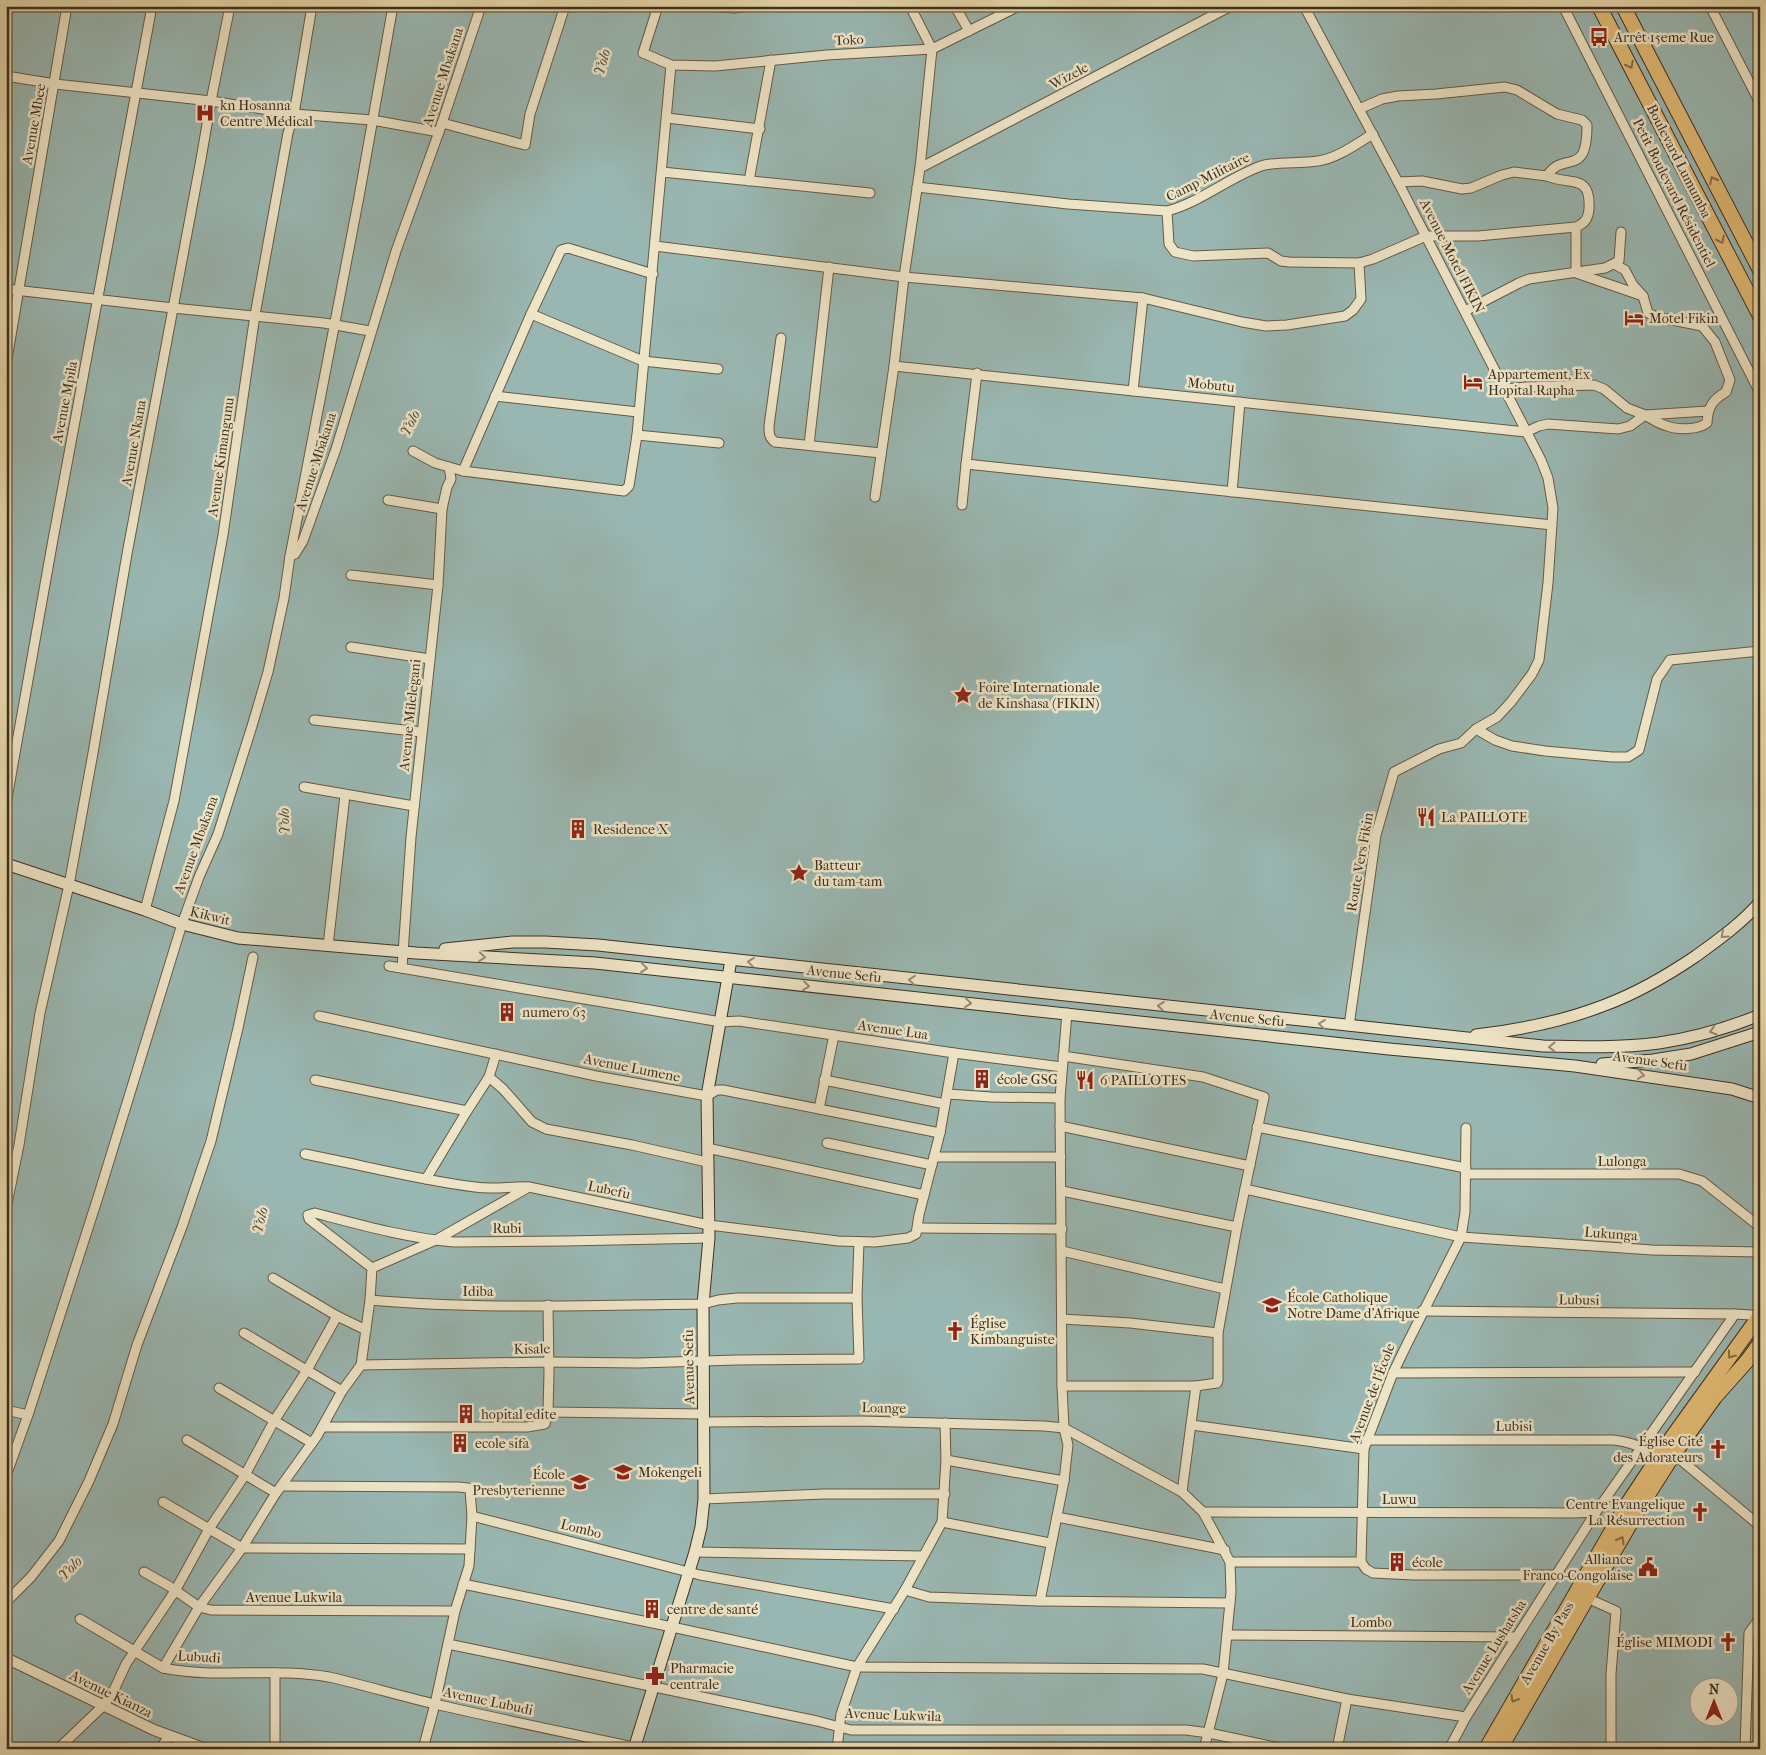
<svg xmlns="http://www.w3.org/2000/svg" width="1766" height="1755" font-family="'IM FELL French Canon',serif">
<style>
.water{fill:#99b7b2;stroke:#748178;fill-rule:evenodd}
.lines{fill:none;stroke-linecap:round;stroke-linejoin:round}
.minor-casing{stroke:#675a44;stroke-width:11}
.tertiary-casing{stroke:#675a44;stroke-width:12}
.secondary-casing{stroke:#3d3022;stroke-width:13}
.trunk-casing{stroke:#3d3022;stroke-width:16}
.minor{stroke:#eee4c6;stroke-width:9}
.tertiary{stroke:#eee4c6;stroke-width:10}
.secondary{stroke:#eee4c6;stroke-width:11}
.trunk{stroke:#e2bb74;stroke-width:14}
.oneway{stroke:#876f47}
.oneway2{stroke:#968a74}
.labels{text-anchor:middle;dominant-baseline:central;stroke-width:5;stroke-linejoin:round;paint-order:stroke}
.poi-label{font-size:14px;fill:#3d3022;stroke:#eee4c6;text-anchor:start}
.street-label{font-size:14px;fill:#3d3022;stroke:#eee4c6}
.water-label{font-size:15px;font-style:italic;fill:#4f4b3f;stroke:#eee4c6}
</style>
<rect width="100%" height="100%" fill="#e5d6a8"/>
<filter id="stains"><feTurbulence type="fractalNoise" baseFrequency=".004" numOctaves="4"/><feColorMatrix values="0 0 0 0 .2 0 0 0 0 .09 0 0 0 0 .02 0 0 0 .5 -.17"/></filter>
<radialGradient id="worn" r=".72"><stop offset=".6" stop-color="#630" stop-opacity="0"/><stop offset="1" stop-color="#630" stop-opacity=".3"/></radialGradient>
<path class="water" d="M6 6H1760V1749H6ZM1698 1688H1728V1718H1698Z"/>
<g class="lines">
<g class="minor-casing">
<g id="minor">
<path d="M658 6 643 53 671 65 715 66 827 55 932 49 1019 6"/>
<path d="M702 6 735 8 750 6"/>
<path d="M955 6 969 31"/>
<path d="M1304 6 1398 182 1541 460 1548 478 1553 508 1548 583 1539 660 1532 674 1511 702 1497 717 1476 729 1461 743 1439 749 1394 772 1376 835 1349 1026"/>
<path d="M1563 6 1760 393"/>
<path d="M1710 6 1760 103"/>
<path d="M6 76 55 84 211 101 294 114 372 120 439 132"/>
<path d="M1359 109 1382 99 1398 96 1436 94 1505 87 1517 90 1557 114 1582 120 1587 125C1587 180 1564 149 1547 176L1514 172 1502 175 1471 188 1462 189 1422 181 1398 182"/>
<path d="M667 118 760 129"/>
<path d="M442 123 525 145 530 114 565 6"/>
<path d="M1373 134C1356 144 1338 158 1318 161 1301 164 1276 161 1261 166 1228 178 1201 202 1167 211L1169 244 1175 252 1193 256 1268 253 1281 261 1289 262 1359 263 1373 259 1426 236H1478L1576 227C1585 223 1588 219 1589 209 1591 173 1571 186 1547 176"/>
<path d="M920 168 1231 6"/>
<path d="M662 172 870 193"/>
<path d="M749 181 771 60"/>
<path d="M917 187 1068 204 1167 211"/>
<path d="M1576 227V273L1643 296"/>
<path d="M655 246 904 277 1143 298 1242 322 1266 326 1287 325 1345 316 1353 310 1361 299 1359 263"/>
<path d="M6 289 173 308 324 323 370 331"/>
<path d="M1465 311 1519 283 1529 279 1605 268 1619 261 1621 232"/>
<path d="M531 314 643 361 718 369"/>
<path d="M781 338 769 426C769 433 769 438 775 442L881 453"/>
<path d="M6 365 67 6"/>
<path d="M894 366 1526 432 1539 426 1548 424 1618 429 1630 426 1645 415C1652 419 1659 424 1667 426 1677 430 1698 430 1707 423 1708 407 1712 400 1726 392L1730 380 1715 342 1702 326 1657 317 1648 313 1643 296 1633 285 1625 270 1614 264"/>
<path d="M977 373 966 464 1552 525"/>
<path d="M1505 389 1527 387 1594 385 1604 389 1627 408 1645 415 1708 411"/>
<path d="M1133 391 1143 298"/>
<path d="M495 396 638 412"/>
<path d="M637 435 719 443"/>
<path d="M809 445 829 267"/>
<path d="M413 451 435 463 463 471 624 491 629 486 637 435 671 65"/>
<path d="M463 471 531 314 561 250 568 248 653 274"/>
<path d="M1232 492 1240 402"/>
<path d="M875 497 894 366 904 277 920 168 932 49 910 6"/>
<path d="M388 500 442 509"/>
<path d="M962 505 966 464"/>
<path d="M290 556 359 197 393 6"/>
<path d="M351 575 438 585"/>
<path d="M351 647 430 659"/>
<path d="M314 720 422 732"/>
<path d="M1476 729 1495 740 1512 746 1545 751 1612 757H1628L1639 750 1657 679 1670 660 1760 651"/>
<path d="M304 787 414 806"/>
<path d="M6 804 52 545 152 6"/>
<path d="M145 910 174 801 223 535 255 315 288 133 294 114 312 6"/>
<path d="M328 946 345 795"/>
<path d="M389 966 721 1022 739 1021 954 1053 1062 1067"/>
<path d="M402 968 411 837 438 585 442 509 447 487 451 479 449 467"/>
<path d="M319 1016 596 1076 707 1096 717 1090H723L940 1133"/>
<path d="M489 1077 503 1089 532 1122 546 1129 632 1145 707 1162"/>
<path d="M315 1080 467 1111 489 1077 496 1054"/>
<path d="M824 1080 945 1104"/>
<path d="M948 1094 991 1097 1060 1098"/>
<path d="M819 1109 834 1035"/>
<path d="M1060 1126 1250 1166"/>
<path d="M1257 1127 1466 1168"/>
<path d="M827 1143 932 1165"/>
<path d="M707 1148 924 1195"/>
<path d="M305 1154C362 1165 418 1180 475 1187 495 1190 511 1186 529 1187L709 1225 838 1241 875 1242 908 1238 916 1234 919 1215 940 1133 954 1053"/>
<path d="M934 1157H1061"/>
<path d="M1466 1174H1679L1702 1181 1760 1227"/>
<path d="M426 1179 467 1111"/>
<path d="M1245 1189 1461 1237 1652 1250 1760 1252"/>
<path d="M1062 1191 1237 1227"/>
<path d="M6 1209 19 1145 40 1013 69 885 93 753 127 554 201 159 211 101 230 6"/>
<path d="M918 1228 1062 1229"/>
<path d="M709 1238 566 1241 454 1242C407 1238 361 1225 315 1213L308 1215 309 1219 314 1223 372 1268 370 1300C480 1310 593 1305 703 1304L718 1300 737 1298H857"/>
<path d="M1062 1251 1225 1289"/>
<path d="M372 1268 436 1240 529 1187"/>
<path d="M273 1278 337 1316 366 1330"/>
<path d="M1422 1311 1735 1314 1751 1315 1758 1318"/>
<path d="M1062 1319 1130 1323 1218 1333"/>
<path d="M244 1333 342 1391"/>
<path d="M361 1365 549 1362 639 1363 737 1360 859 1359 857 1298 859 1242"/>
<path d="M1393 1373 1695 1372"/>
<path d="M1062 1386H1196L1217 1383 1218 1380V1333L1237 1227 1264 1097 1203 1077 1063 1056"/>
<path d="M219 1388 312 1443"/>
<path d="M6 1410 28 1415"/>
<path d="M548 1412 704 1414"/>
<path d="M704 1422 861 1421 1044 1426 1064 1428 1182 1492 1203 1512 1230 1562 1231 1592 1223 1674 1204 1749"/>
<path d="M1192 1425 1364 1449"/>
<path d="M322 1427H527L545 1424 548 1412 549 1372 548 1305"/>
<path d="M187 1440 276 1493"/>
<path d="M1366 1440H1613C1631 1442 1643 1447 1658 1457"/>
<path d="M1670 1451 1760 1526"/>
<path d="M946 1460 1064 1481"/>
<path d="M6 1476 28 1415 99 1194 182 924 199 877 218 834 252 726 268 672 284 598 290 556 295 554 303 541 336 449 396 251 439 132 481 6"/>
<path d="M282 1486 459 1487 468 1488 470 1490 472 1516 469 1566 455 1611 435 1704 423 1749"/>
<path d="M1182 1492 1196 1386"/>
<path d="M704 1499 824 1494H945"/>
<path d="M163 1502 242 1548 470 1549"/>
<path d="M1203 1512 1575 1513 1596 1512"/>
<path d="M472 1516 700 1575 894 1609"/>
<path d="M1057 1517 1225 1550"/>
<path d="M942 1522 1050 1543"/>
<path d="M695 1552 923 1556"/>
<path d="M1230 1562H1361"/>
<path d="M1361 1562 1364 1449 1393 1373 1407 1344 1461 1237 1465 1212 1466 1128"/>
<path d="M1361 1562 1366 1569 1373 1573 1413 1575H1557"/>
<path d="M144 1572 169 1586 199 1607 211 1610 455 1611"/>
<path d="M463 1584 672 1627 857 1667 1203 1669 1347 1699 1466 1717"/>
<path d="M905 1590 929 1597 1040 1601 1230 1603"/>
<path d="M1587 1598 1616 1611 1611 1674V1749"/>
<path d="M1040 1601 1064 1481 1068 1445 1064 1428 1062 1386 1060 1098 1067 1013"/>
<path d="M6 1602 31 1577 59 1541 89 1481 113 1424 137 1345 182 1227 211 1141 238 1028 253 957"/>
<path d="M80 1619 163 1668C218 1679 274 1667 329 1677 364 1685 400 1696 435 1704 504 1720 573 1734 642 1749"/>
<path d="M1227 1635 1516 1637"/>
<path d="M448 1644 817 1721 851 1730H1186L1209 1733 1284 1749"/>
<path d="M163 1668 199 1607 242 1548 276 1493 317 1436 342 1391 361 1365 370 1300"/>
<path d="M275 1673V1749"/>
<path d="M58 1749 104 1705 114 1690 126 1664 175 1591 209 1529 245 1475 274 1421 307 1370 337 1316"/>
<path d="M160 1749 169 1736"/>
<path d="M837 1749 841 1714 857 1667 905 1590 942 1522 946 1460 945 1423"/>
<path d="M1337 1749 1347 1699"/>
<path d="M1449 1749 1466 1717 1596 1512 1735 1314"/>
<path d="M1745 1749 1749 1633 1760 1618"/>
</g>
</g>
<g class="tertiary-casing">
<path id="tertiary" d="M6 1658 154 1730 206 1749"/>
</g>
<g class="secondary-casing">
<g id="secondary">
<path d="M6 864 145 910 182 924 238 938 416 953 595 963 1389 1049 1575 1066 1732 1089 1760 1098"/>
<path d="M445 949 512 942H545L598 945 1543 1046C1582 1047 1621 1048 1659 1043 1693 1038 1728 1028 1760 1015"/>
<path d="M1476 1035C1519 1030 1564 1021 1605 1005 1637 993 1668 975 1696 956 1718 940 1742 923 1760 902"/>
<path d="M1602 1064 1653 1060 1691 1054 1760 1032"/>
<path d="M634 1749 695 1552 701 1527 704 1499 703 1304 709 1238 707 1096 731 960"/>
</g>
</g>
<g class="trunk-casing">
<g id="trunk">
<path d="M1599 6 1760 316"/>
<path d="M1623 6 1760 270"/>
<path d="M1486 1749 1626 1506 1665 1447 1760 1315"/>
<path d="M1500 1749 1637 1512 1674 1454 1715 1397 1747 1361 1760 1343"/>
</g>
</g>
<use href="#minor" class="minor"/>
<use href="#tertiary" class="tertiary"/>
<use href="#secondary" class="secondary"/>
<use href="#trunk" class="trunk"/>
</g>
<defs><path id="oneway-chevron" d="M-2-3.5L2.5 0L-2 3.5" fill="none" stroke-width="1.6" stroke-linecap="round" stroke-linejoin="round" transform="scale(1.25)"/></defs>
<g class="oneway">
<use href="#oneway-chevron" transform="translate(1630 65) rotate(63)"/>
<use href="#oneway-chevron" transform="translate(1713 180) rotate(-117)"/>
<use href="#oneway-chevron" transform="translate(1721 240) rotate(63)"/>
<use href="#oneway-chevron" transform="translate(1731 1355) rotate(126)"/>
<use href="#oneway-chevron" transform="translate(1621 1540) rotate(-60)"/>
<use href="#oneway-chevron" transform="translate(1514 1699) rotate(120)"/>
</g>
<g class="oneway2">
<use href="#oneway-chevron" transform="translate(1724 935) rotate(138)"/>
<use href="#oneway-chevron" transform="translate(482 957) rotate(4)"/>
<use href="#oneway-chevron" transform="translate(751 962) rotate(-174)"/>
<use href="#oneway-chevron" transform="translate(644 968) rotate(6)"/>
<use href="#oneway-chevron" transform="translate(912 980) rotate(-174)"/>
<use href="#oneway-chevron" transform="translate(806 986) rotate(6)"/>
<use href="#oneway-chevron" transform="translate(968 1003) rotate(6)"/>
<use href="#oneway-chevron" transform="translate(1161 1006) rotate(-174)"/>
<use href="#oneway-chevron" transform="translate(1322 1024) rotate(-174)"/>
<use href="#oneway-chevron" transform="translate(1713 1031) rotate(164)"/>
<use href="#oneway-chevron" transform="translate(1552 1047) rotate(-180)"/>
<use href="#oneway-chevron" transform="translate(1641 1075) rotate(8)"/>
</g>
<defs>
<g id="bus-bare" transform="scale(1.5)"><path d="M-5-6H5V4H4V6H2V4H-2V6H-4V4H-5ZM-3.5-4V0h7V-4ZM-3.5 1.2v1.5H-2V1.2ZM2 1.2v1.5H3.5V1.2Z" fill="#8f2418" stroke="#eee4c6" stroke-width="2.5" paint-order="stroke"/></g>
<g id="hospital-bare" transform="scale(1.5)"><path d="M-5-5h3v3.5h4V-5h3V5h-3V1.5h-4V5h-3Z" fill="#8f2418" stroke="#eee4c6" stroke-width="2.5" paint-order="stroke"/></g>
<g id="hotel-bare" transform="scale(1.5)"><path d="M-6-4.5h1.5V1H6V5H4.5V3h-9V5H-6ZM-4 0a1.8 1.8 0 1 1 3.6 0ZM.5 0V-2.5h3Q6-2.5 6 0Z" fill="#8f2418" stroke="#eee4c6" stroke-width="2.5" paint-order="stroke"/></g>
<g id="sight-bare" transform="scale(1.5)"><path d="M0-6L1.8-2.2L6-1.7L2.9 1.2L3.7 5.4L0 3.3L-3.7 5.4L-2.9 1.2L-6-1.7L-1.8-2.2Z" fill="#8f2418" stroke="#eee4c6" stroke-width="2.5" paint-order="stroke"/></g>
<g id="restaurant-bare" transform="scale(1.5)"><path d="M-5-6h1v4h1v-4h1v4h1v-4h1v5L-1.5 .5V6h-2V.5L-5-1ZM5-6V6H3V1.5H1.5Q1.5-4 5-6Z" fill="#8f2418" stroke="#eee4c6" stroke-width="2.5" paint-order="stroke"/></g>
<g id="building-bare" transform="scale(1.5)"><path d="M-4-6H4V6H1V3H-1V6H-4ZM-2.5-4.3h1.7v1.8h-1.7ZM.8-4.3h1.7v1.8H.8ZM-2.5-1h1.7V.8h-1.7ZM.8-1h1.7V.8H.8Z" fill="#8f2418" stroke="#eee4c6" stroke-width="2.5" paint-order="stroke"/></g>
<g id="school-bare" transform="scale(1.5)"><path d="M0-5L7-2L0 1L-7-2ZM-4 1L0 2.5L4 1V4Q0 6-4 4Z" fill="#8f2418" stroke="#eee4c6" stroke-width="2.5" paint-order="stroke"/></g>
<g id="church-bare" transform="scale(1.5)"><path d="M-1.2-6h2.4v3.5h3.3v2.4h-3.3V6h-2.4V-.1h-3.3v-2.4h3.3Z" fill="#8f2418" stroke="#eee4c6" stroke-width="2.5" paint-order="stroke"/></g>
<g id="civic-bare" transform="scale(1.5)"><path d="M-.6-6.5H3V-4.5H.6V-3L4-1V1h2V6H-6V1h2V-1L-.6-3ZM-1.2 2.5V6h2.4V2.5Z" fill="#8f2418" stroke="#eee4c6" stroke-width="2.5" paint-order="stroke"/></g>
<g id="pharmacy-bare" transform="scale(1.5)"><path d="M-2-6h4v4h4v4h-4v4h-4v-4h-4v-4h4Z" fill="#8f2418" stroke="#eee4c6" stroke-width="2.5" paint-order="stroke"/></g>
</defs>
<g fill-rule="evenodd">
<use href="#bus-bare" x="1599" y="37"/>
<use href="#hospital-bare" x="205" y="113"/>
<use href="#hotel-bare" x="1634" y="318"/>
<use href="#hotel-bare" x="1473" y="382"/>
<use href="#sight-bare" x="963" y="695"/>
<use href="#restaurant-bare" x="1426" y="817"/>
<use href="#building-bare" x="578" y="829"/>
<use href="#sight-bare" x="799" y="873"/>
<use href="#building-bare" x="507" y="1012"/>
<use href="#building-bare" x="982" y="1079"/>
<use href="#restaurant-bare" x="1085" y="1080"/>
<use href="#school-bare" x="1272" y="1305"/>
<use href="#church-bare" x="955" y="1331"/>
<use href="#building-bare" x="466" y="1414"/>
<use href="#building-bare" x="460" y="1443"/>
<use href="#church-bare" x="1718" y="1449"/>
<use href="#school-bare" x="623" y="1472"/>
<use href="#school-bare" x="580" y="1482"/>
<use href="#church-bare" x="1700" y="1512"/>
<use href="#building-bare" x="1397" y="1562"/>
<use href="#civic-bare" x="1648" y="1567"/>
<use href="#building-bare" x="652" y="1609"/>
<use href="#church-bare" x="1728" y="1642"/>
<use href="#pharmacy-bare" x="655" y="1676"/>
</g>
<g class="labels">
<g class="poi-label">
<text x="1614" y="37">Arrêt 15eme Rue</text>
<text x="220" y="105">kn Hosanna<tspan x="220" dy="16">Centre Médical</tspan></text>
<text x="1649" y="318">Motel Fikin</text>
<text x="1488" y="374">Appartement, Ex<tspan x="1488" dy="16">Hopital Rapha</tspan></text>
<text x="978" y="687">Foire Internationale<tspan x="978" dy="16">de Kinshasa (FIKIN)</tspan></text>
<text x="1441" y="817">La PAILLOTE</text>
<text x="593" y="829">Residence X</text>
<text x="814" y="865">Batteur<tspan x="814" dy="16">du tam-tam</tspan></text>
<text x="522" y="1012">numero 63</text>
<text x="997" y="1079">école GSG</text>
<text x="1100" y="1080">6 PAILLOTES</text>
<text x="1287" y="1297">École Catholique<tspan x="1287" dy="16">Notre Dame d'Afrique</tspan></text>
<text x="970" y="1323">Église<tspan x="970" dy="16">Kimbanguiste</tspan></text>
<text x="481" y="1414">hopital edite</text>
<text x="1703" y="1441" text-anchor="end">Église Cité<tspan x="1703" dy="16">des Adorateurs</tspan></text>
<text x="475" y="1443">ecole sifa</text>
<text x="638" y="1472">Mokengeli</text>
<text x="565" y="1474" text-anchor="end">École<tspan x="565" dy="16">Presbyterienne</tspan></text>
<text x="1685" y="1504" text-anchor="end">Centre Evangelique<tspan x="1685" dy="16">La Résurrection</tspan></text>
<text x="1633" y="1559" text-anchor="end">Alliance<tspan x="1633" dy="16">Franco-Congolaise</tspan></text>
<text x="1412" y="1562">école</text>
<text x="667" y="1609">centre de santé</text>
<text x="1713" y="1642" text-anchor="end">Église MIMODI</text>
<text x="670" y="1668">Pharmacie<tspan x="670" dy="16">centrale</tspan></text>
</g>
<g class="street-label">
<text transform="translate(849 40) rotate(-3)">Toko</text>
<text transform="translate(1069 76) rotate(-28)">Wizele</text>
<text transform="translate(443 77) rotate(-72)">Avenue Mbakana</text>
<text transform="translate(34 124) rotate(-80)">Avenue Mbee</text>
<text transform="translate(1679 161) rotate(63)">Boulevard Lumumba</text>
<text transform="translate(1208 177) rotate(-27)">Camp Militaire</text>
<text transform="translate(1674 193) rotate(63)">Petit Boulevard Résidentiel</text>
<text transform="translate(1452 256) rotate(63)">Avenue Motel FIKIN</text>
<text transform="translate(1211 385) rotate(6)">Mobutu</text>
<text transform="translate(65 402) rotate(-79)">Avenue Mpila</text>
<text transform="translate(134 443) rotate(-80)">Avenue Nkana</text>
<text transform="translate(221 457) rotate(-82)">Avenue Kimangunu</text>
<text transform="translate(316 462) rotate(-72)">Avenue Mbakana</text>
<text transform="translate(410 715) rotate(-84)">Avenue Milelegani</text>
<text transform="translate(196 845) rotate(-70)">Avenue Mbakana</text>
<text transform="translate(1360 862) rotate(-80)">Route Vers Fikin</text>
<text transform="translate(210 916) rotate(14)">Kikwit</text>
<text transform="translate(844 974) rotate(6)">Avenue Sefu</text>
<text transform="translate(1247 1018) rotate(6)">Avenue Sefu</text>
<text transform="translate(893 1030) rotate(8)">Avenue Lua</text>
<text transform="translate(1650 1061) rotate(8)">Avenue Sefu</text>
<text transform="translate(632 1068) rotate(11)">Avenue Lumene</text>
<text x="1622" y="1161">Lulonga</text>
<text transform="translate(609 1190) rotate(12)">Lubefu</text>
<text x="507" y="1228">Rubi</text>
<text transform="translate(1611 1234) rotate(4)">Lukunga</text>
<text x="478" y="1291">Idiba</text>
<text transform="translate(1579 1300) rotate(1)">Lubusi</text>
<text transform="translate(532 1349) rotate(-1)">Kisale</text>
<text transform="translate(689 1367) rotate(-91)">Avenue Sefu</text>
<text transform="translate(1372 1393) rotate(-69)">Avenue de l'École</text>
<text transform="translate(884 1408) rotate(1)">Loange</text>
<text x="1514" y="1426">Lubisi</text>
<text x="1399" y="1499">Luwu</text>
<text transform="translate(581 1529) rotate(14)">Lombo</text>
<text x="294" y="1597">Avenue Lukwila</text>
<text x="1371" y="1622">Lombo</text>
<text transform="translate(1547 1643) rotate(-60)">Avenue By Pass</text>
<text transform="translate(1494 1647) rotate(-58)">Avenue Lushatsha</text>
<text transform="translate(199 1657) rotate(3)">Lubudi</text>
<text transform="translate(111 1694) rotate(26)">Avenue Kianza</text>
<text transform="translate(488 1701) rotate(12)">Avenue Lubudi</text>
<text transform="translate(893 1715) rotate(2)">Avenue Lukwila</text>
</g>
<g class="water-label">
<text transform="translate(602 62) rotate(-74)">Yolo</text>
<text transform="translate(410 423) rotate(-63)">Yolo</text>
<text transform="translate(284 821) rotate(-92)">Yolo</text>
<text transform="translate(260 1220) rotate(-76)">Yolo</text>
<text transform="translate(70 1568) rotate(-46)">Yolo</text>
</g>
</g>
<rect width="1766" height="1755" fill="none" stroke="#e5d6a8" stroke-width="25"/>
<rect x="8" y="8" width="1751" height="1740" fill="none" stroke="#3d3022" stroke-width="2.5"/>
<rect x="12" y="12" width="1741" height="1730" fill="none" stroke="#3d3022"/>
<g transform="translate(1714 1702)"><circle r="24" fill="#eee4c6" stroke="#a79c84"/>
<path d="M0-4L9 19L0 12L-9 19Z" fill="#8f2418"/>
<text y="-8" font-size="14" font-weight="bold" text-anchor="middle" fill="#3d3022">N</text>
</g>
<rect width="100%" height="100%" filter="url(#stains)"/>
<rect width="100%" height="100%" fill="url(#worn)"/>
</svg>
